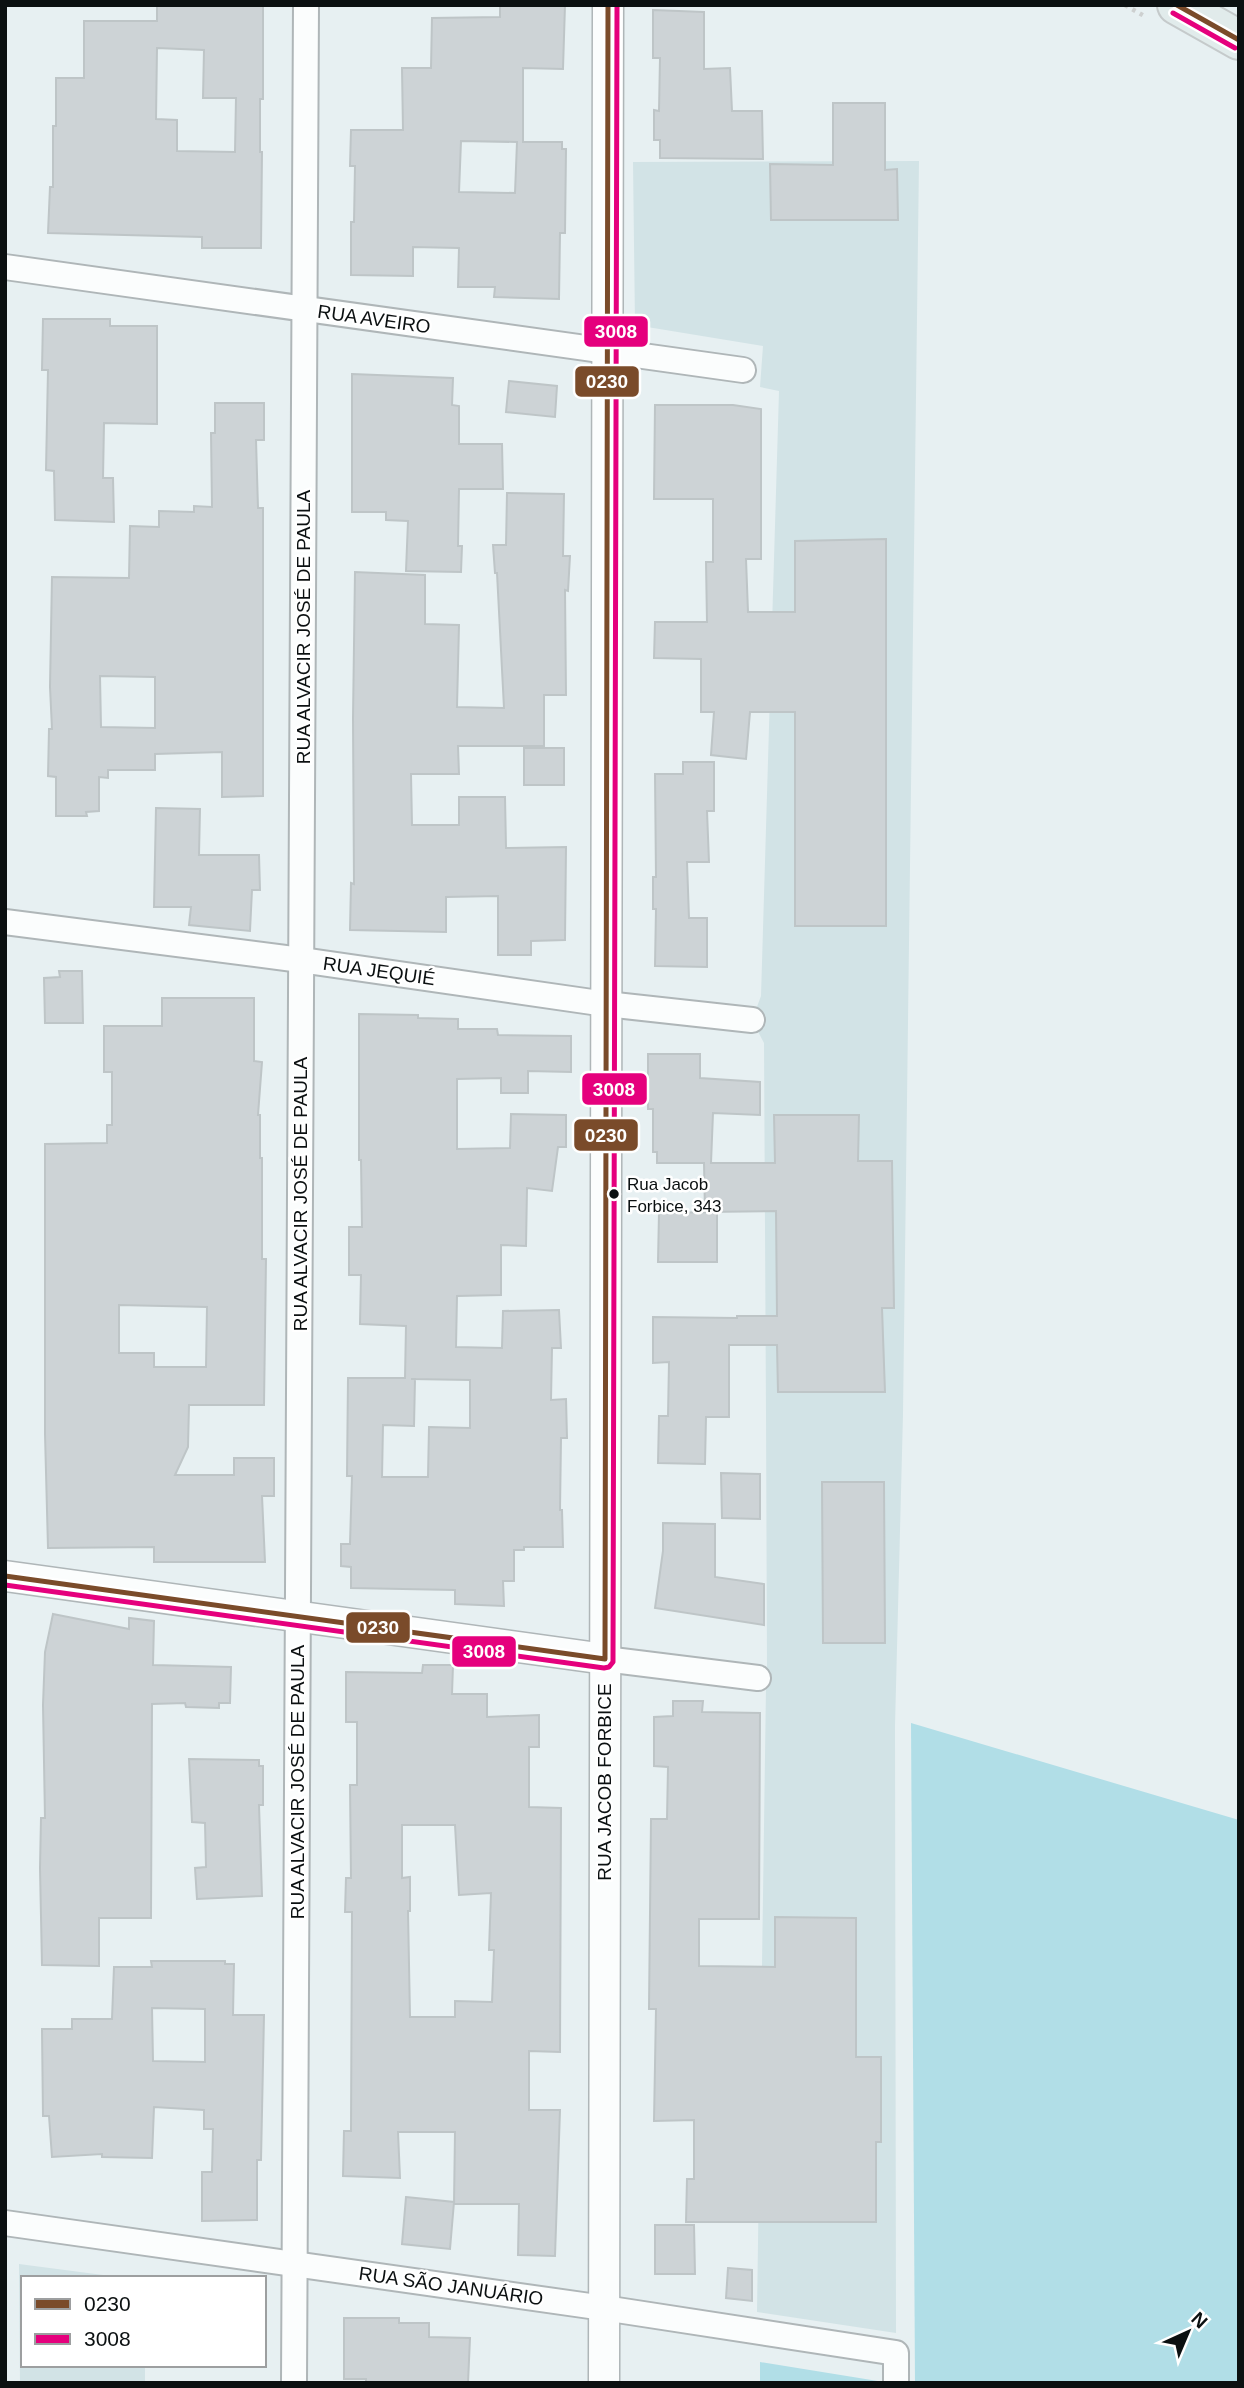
<svg xmlns="http://www.w3.org/2000/svg" width="1244" height="2388" font-family="Arial,sans-serif">
<style>
.built{fill:#d2e3e6}
.green{fill:#b1dee7}
.building{fill:#cdd3d6;stroke:#bec5c7;stroke-width:2;fill-rule:evenodd}
.lines{fill:none;stroke-linecap:round;stroke-linejoin:round}
.minor-casing{stroke:#afb6b8;stroke-width:28}
.tertiary-casing{stroke:#afb6b8;stroke-width:33}
.primary-casing{stroke:#c5cacb;stroke-width:42}
.path{stroke:#cdd0d0;stroke-width:4.5;stroke-dasharray:3.5 5;stroke-linecap:butt}
.minor{stroke:#fbfdfd;stroke-width:24}
.tertiary{stroke:#fbfdfd;stroke-width:30}
.primary{stroke:#e1ebeb;stroke-width:38}
.bus-1-casing{stroke:#fff;stroke-width:10}
.bus-2-casing{stroke:#fff;stroke-width:10}
.bus-1{stroke:#7a4b2a;stroke-width:5}
.bus-2{stroke:#e5007d;stroke-width:5}
.bus-dot{fill:#0b1011;stroke:#fff;stroke-width:2.5}
.labels{text-anchor:middle;dominant-baseline:central;stroke-width:5;stroke-linejoin:round;paint-order:stroke}
.bus-label{font-size:17px;fill:#0b1011;stroke:#fff;text-anchor:start}
.street-label{font-size:19px;fill:#0b1011;stroke:#fff}
.line-badge{stroke:#fff;stroke-width:2.5}
.badge-label{font-size:19px;text-anchor:middle;font-weight:bold;fill:#fff}
</style>
<rect width="100%" height="100%" fill="#e7f0f2"/>
<g class="built">
<path d="M919 161 903 1414 895 1726 896 2333 757 2312 766 1687 758 1678 767 1669 766 1413 764 1043 752 1020 761 996 779 391 760 387 763 346 635 325 633 162Z"/>
<path d="M19 2264 126 2278H23V2365H145V2383H20Z"/>
</g>
<g class="green">
<path d="M911 1723 1239 1820V2383H915Z"/>
<path d="M760 2362 890 2383H760Z"/>
</g>
<g class="building">
<path d="M157 5H263V99H260V152H262L261 248H202V237L48 233 50 187H53V126H56V78H84V21H157ZM157 48 204 50 203 98H236L235 152 177 151V120L156 119Z"/>
<path d="M500 5H565L563 69 523 68V142H562V149H566L565 233H560L559 299 494 297 495 287H458L459 248 413 247V276L351 275V222H354L355 166H350L351 130H403L402 68H431L432 18 500 17ZM461 141 517 142 515 193 459 192Z"/>
<path d="M653 10 704 12V69L730 68 732 111H762L763 159 660 158V140H654V110L659 111 660 58H653Z"/>
<path d="M833 103H885V170L897 169 898 220H771L770 164 833 165Z"/>
<path d="M43 319H110V326H157V424L104 423 103 478H113L114 522 55 520 54 471 46 470 48 370H42Z"/>
<path d="M352 374 453 378 452 405 459 406V444H502L503 489H459L458 546H462L461 572 406 571 408 521 386 520V512H352Z"/>
<path d="M509 381 557 386 555 417 506 412Z"/>
<path d="M215 403H264V440H256L258 508H263V796L222 797V752L155 754V770H108V778L99 777V811L86 812 87 816H56V777L48 776 49 729H52L50 687 52 577 129 578 130 526 159 527V511L194 512V506L212 507 211 433H215ZM100 676 155 677V728L101 727Z"/>
<path d="M655 405H733L761 409V559H746L748 612H795V541L886 539V926H795V712H750L746 759 711 755 714 712H701V659L654 658 655 622H707L706 562H713V499H654Z"/>
<path d="M507 493 564 494 563 556H570L568 591 565 590 566 695H544V746H458L459 774H411L412 825H459V797H505L506 848 566 847 565 940 531 941V955H498V896L446 897V932L350 930 351 883 354 884 353 718 355 572 425 575V624L459 625 457 707 504 708 497 573H495L493 545H506Z"/>
<rect x="524" y="748" width="40" height="37"/>
<path d="M683 762H714V811H707L709 862H687L689 918H707V967L655 966 656 909H653V877H656L655 774H683Z"/>
<path d="M156 808 200 809 199 855H259L260 890H252L250 931 189 925 191 907H154Z"/>
<path d="M59 971H82L83 1023H45L44 978 60 977Z"/>
<path d="M162 998H254V1061L262 1062 258 1115H260V1158H262V1259H266L264 1405H189L188 1447 175 1475H234V1458H274V1496H262L265 1562H154V1547L48 1548 45 1434V1144L107 1143V1125H112V1072H104V1026H162ZM119 1305 207 1307 206 1367H154V1353H119Z"/>
<path d="M359 1014 418 1015V1018L458 1019V1029H497L498 1035 571 1036V1072L528 1071V1093H501V1078L457 1079V1149L510 1148 511 1114 566 1115V1147H558L552 1191 527 1188 526 1246 501 1245V1295L457 1296 456 1347 502 1348 503 1311 559 1310 561 1348H552L551 1400 566 1399 567 1438H561L560 1510H562L563 1547H524V1550H514V1581H503L504 1606 455 1604V1590L351 1588V1567L341 1566V1544H350L352 1476H347L348 1378H405L406 1326 360 1324 361 1275H349V1227H362L361 1160H359ZM411 1379 470 1380V1428L429 1427 428 1477H382L383 1425 414 1426 415 1379Z"/>
<path d="M648 1054H700V1078L760 1082V1115L713 1113 711 1163H775L774 1115H859L858 1161H892L894 1308H882L885 1392H778L777 1345H729V1417H706L705 1464 658 1463 659 1416H668L669 1362 653 1363V1317L737 1318V1316H777L776 1211 705 1212 704 1163H657V1152H653V1109H648Z"/>
<path d="M717 1212V1262H658L659 1213Z"/>
<path d="M721 1473 760 1474V1519L722 1518Z"/>
<path d="M822 1482H884L885 1643H823Z"/>
<path d="M663 1523 715 1524V1577L764 1584V1625L655 1608 663 1551Z"/>
<path d="M53 1614 129 1629V1618L154 1621 153 1665 231 1667 230 1703H219V1708L186 1707 185 1703 152 1704 151 1918H99V1966L42 1965 40 1868 41 1818H45L43 1705 45 1652Z"/>
<path d="M423 1665H453L452 1694H487V1717L539 1715V1747H529V1807L561 1808 560 2052 529 2051V2110H560L555 2256 518 2255 519 2204H454L455 2132H398L400 2178 343 2176 344 2131H351L352 1912H345L346 1878H351L350 1785H357V1722H346V1672L422 1673ZM402 1825H455L459 1895 491 1893 489 1950H494L492 2002 455 2001V2017H410L408 1911H410V1877L402 1878Z"/>
<path d="M673 1701H703L702 1712 760 1713 759 1919H699V1966L775 1967V1917L856 1918V2057H881V2142H876V2222H686L687 2179H694V2120L654 2121 656 2009H649L651 1819H667L668 1767 654 1766V1717L673 1716Z"/>
<path d="M189 1759 259 1760V1766H263V1805H259L262 1896 197 1899 195 1868 206 1867 205 1823 192 1822Z"/>
<path d="M151 1961H225V1964H234L233 2015H264L261 2160H257V2220L202 2221V2172H212L213 2129H204V2110L154 2107 152 2158 102 2157V2154L52 2157 49 2116H43L42 2029H72V2019H112L114 1967H152ZM152 2008 205 2009V2062L153 2061Z"/>
<path d="M406 2197 454 2202 450 2249 402 2244Z"/>
<path d="M655 2225H694L695 2274H655Z"/>
<path d="M728 2268 752 2270V2301L726 2298Z"/>
<path d="M344 2318H399V2323H429V2337L470 2338 468 2383H366V2379H344Z"/>
</g>
<g class="lines">
<g class="minor-casing">
<g id="minor">
<path d="M5 267 743 370"/>
<path d="M5 922 301 960 606 1004 752 1020"/>
<path d="M605 1659 758 1678"/>
<path d="M5 2223 604 2308 896 2353V2383"/>
<path d="M294 2383 306 5"/>
</g>
</g>
<g class="tertiary-casing">
<g id="tertiary">
<path d="M5 1576 605 1659"/>
<path d="M604 2383 608 5"/>
</g>
</g>
<g class="primary-casing">
<path id="primary" d="M1177 5 1239 40"/>
</g>
<path class="path" d="M1125 5 1146 17"/>
<use href="#minor" class="minor"/>
<use href="#tertiary" class="tertiary"/>
<use href="#primary" class="primary"/>
<g class="bus-1-casing">
<g id="bus-1">
<path d="M1177 5 1239 40"/>
<path d="M5 1576 605 1659 608 5"/>
</g>
</g>
<g class="bus-2-casing">
<g id="bus-2">
<path d="M1173 13 1235 48"/>
<path d="M5 1585 604 1668 609 1667 613 1662 617 5"/>
</g>
</g>
<use href="#bus-1" class="bus-1"/>
<use href="#bus-2" class="bus-2"/>
</g>
<circle class="bus-dot" cx="614" cy="1194" r="6"/>
<g class="labels">
<g class="bus-label">
<text x="627" y="1184">Rua Jacob<tspan x="627" dy="22">Forbice, 343</tspan></text>
</g>
<g class="street-label">
<text transform="translate(374 319) rotate(8)">RUA AVEIRO</text>
<text transform="translate(303 627) rotate(-90)">RUA ALVACIR JOSÉ DE PAULA</text>
<text transform="translate(379 971) rotate(8)">RUA JEQUIÉ</text>
<text transform="translate(300 1194) rotate(-90)">RUA ALVACIR JOSÉ DE PAULA</text>
<text transform="translate(297 1782) rotate(-90)">RUA ALVACIR JOSÉ DE PAULA</text>
<text transform="translate(604 1782) rotate(-90)">RUA JACOB FORBICE</text>
<text transform="translate(451 2286) rotate(8)">RUA SÃO JANUÁRIO</text>
</g>
</g>
<g class="line-badge">
<rect x="583" y="315" width="66" height="33" rx="7" fill="#e5007d"/>
<rect x="574" y="365" width="66" height="33" rx="7" fill="#7a4b2a"/>
<rect x="581" y="1072" width="67" height="34" rx="7" fill="#e5007d"/>
<rect x="573" y="1118" width="66" height="34" rx="7" fill="#7a4b2a"/>
<rect x="345" y="1611" width="66" height="33" rx="7" fill="#7a4b2a"/>
<rect x="451" y="1635" width="66" height="33" rx="7" fill="#e5007d"/>
</g>
<g class="badge-label">
<text x="616" y="338">3008</text>
<text x="607" y="388">0230</text>
<text x="614" y="1096">3008</text>
<text x="606" y="1142">0230</text>
<text x="378" y="1634">0230</text>
<text x="484" y="1658">3008</text>
</g>
<rect width="1244" height="2388" fill="none" stroke="#0b1011" stroke-width="14"/>
<rect x="21" y="2276" width="245" height="91" fill="#ffffff" stroke="#9d9fa0" stroke-width="2"/>
<rect x="35" y="2299" width="35" height="10" fill="#7a4b2a" stroke="#9d9fa0" stroke-width="2"/>
<text x="84" y="2311" font-size="21" fill="#0b1011">0230</text>
<rect x="35" y="2334" width="35" height="10" fill="#e5007d" stroke="#9d9fa0" stroke-width="2"/>
<text x="84" y="2346" font-size="21" fill="#0b1011">3008</text>
<g transform="translate(1188 2332) rotate(44)" stroke="#ffffff" stroke-width="5" paint-order="stroke">
<path d="M0-5L12 26L0 18L-12 26Z" fill="#0b1011"/>
<text y="-10" font-size="19" font-weight="bold" text-anchor="middle" fill="#0b1011">N</text>
</g>
</svg>
